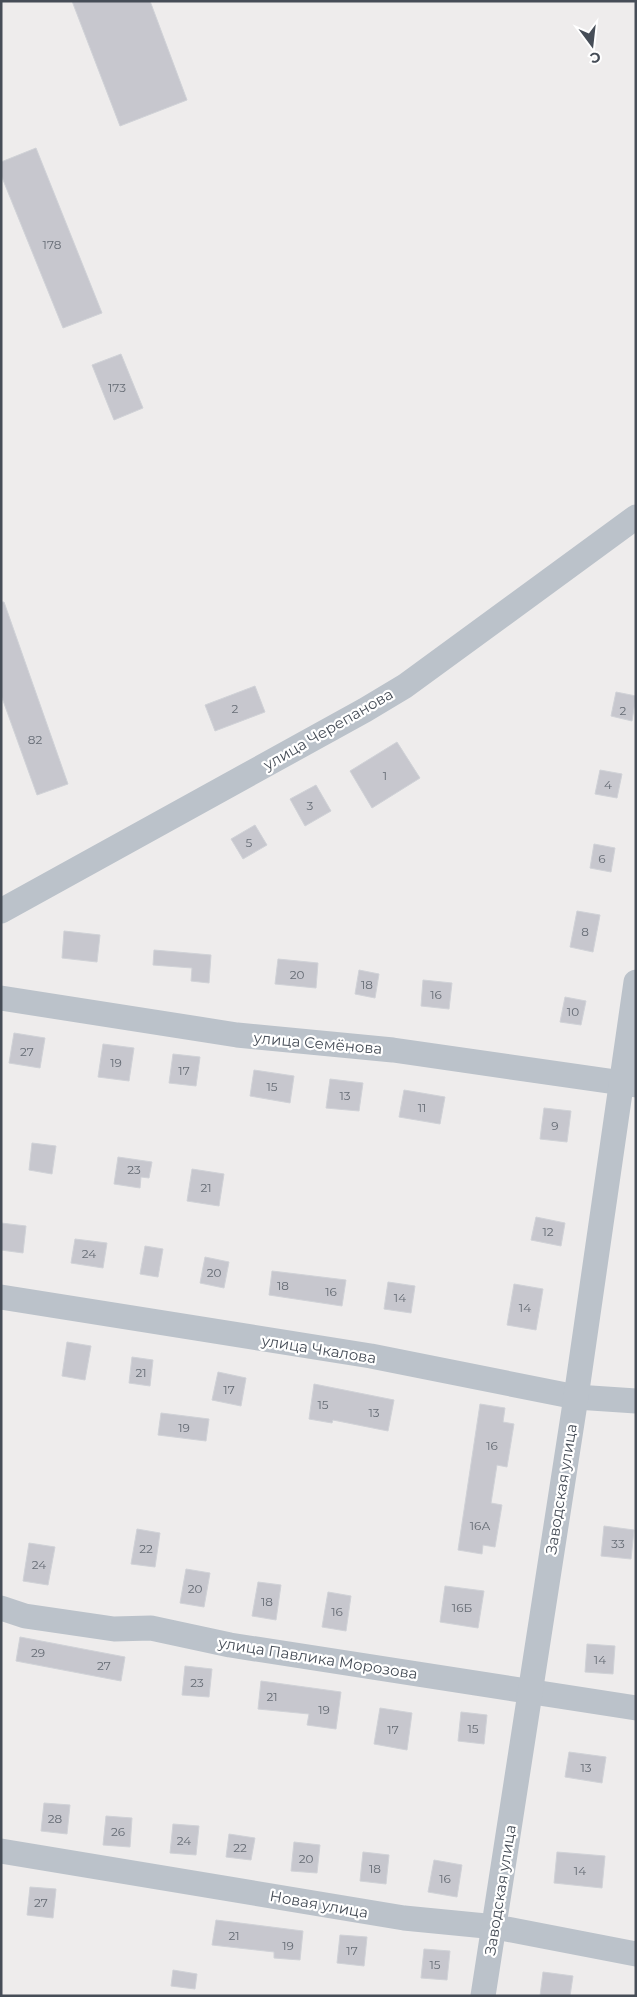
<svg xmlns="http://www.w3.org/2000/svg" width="637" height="1997" font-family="Montserrat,sans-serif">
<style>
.building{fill:#c7c7ce;stroke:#d0d2d7}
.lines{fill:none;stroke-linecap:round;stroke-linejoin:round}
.minor{stroke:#bbc2ca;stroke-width:25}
.labels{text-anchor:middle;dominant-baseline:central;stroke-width:4.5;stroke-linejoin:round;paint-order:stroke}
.number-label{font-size:12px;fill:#666c75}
.street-label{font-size:15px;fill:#464d57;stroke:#fff}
</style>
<rect width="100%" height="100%" fill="#eeecec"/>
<g class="building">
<path d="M72 1H150L187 100 120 126Z"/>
<path d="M36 148 102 313 63 328 1 175V162Z"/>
<path d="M121 354 143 408 114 420 92 365Z"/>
<path d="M1 602H4L68 784 37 795 1 695Z"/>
<path d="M255 686 265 712 215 731 205 705Z"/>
<path d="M616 692 636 696 632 721 611 716Z"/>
<path d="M397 742 420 778 372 808 350 771Z"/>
<path d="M600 770 622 774 617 798 595 794Z"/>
<path d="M316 785 331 811 305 826 290 799Z"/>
<path d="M255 825 267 845 243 859 231 839Z"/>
<path d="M594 844 615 848 611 872 590 868Z"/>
<path d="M577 911 600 915 593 952 570 947Z"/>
<path d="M64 931 100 935 97 962 62 958Z"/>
<path d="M154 950 211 955 209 983 191 981 192 968 153 965Z"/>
<path d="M278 959 318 963 316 988 275 984Z"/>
<path d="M359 970 379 974 375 998 355 994Z"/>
<path d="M423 980 452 983 449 1009 421 1006Z"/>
<path d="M565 997 586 1001 581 1025 560 1022Z"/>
<path d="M14 1033 45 1038 40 1068 9 1063Z"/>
<path d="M103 1044 134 1048 129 1081 98 1077Z"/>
<path d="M173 1054 200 1057 196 1086 169 1083Z"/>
<path d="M254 1070 294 1076 290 1103 250 1096Z"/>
<path d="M330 1079 363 1083 359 1111 326 1108Z"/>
<path d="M404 1090 445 1097 440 1124 399 1117Z"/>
<path d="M544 1108 571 1111 567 1142 540 1139Z"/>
<path d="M32 1143 56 1146 52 1174 29 1170Z"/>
<path d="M118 1157 152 1162 149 1178 141 1177 140 1188 114 1184Z"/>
<path d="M192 1169 224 1174 219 1206 187 1201Z"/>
<path d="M536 1217 565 1223 561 1246 531 1240Z"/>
<path d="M1 1223 26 1226 23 1253 1 1250Z"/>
<path d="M75 1239 107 1243 103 1268 71 1263Z"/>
<path d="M145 1246 163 1249 158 1277 140 1274Z"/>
<path d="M205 1257 229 1262 224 1288 200 1283Z"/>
<path d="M272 1271 346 1280 342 1306 269 1295Z"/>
<path d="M388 1282 415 1286 411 1313 384 1309Z"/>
<path d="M514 1284 543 1289 536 1330 507 1325Z"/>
<path d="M67 1342 91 1346 85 1380 62 1376Z"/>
<path d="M132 1357 153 1360 150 1386 129 1383Z"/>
<path d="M218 1372 246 1378 241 1406 212 1400Z"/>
<path d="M314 1384 394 1400 388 1431 333 1420 332 1423 309 1419Z"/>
<path d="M480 1404 505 1408 503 1422 514 1424 507 1467 497 1465 491 1503 502 1505 495 1547 483 1545 482 1554 458 1550Z"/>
<path d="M161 1413 209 1419 206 1441 158 1435Z"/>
<path d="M604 1526 634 1530 631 1559 601 1556Z"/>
<path d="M137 1529 160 1533 155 1567 131 1564Z"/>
<path d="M29 1543 55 1547 48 1585 23 1581Z"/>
<path d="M186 1569 210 1573 204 1607 180 1603Z"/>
<path d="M258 1582 281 1585 276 1620 252 1616Z"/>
<path d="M445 1586 484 1591 478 1628 440 1622Z"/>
<path d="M328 1592 351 1596 346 1631 322 1627Z"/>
<path d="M20 1637 125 1657 121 1681 16 1661Z"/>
<path d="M587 1644 615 1646 613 1674 585 1672Z"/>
<path d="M185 1666 212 1669 209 1697 182 1695Z"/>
<path d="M261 1681 341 1692 336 1729 307 1725 309 1714 258 1709Z"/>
<path d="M380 1708 412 1713 407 1750 374 1744Z"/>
<path d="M461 1712 487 1715 484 1744 458 1741Z"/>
<path d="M569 1752 606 1757 602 1783 565 1777Z"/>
<path d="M44 1803 70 1805 67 1834 41 1831Z"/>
<path d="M106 1816 132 1818 130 1847 103 1845Z"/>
<path d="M173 1824 199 1826 196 1855 170 1853Z"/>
<path d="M229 1834 255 1838 251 1860 226 1857Z"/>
<path d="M294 1842 320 1845 317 1873 291 1871Z"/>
<path d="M363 1852 389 1855 386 1884 360 1881Z"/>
<path d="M557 1852 605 1856 602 1888 554 1883Z"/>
<path d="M434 1860 462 1865 457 1897 428 1892Z"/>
<path d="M30 1887 56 1889 53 1918 27 1915Z"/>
<path d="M216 1920 303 1931 300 1960 274 1958V1952L212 1945Z"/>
<path d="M340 1935 367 1937 364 1966 337 1963Z"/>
<path d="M424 1949 450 1951 447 1980 421 1978Z"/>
<path d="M173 1970 197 1974 195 1989 171 1986Z"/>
<path d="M543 1972 573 1976 570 1996H540Z"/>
</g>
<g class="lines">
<g class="minor">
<path d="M1 911 365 710 405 686 636 517"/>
<path d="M1 998 237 1035 393 1050 636 1085"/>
<path d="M1 1297 371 1356 576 1397 636 1401"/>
<path d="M1 1608 25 1616 114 1629 151 1628 230 1645 636 1708"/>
<path d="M1 1851 404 1918 496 1927 636 1954"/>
<path d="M483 1996 576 1397 636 982"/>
</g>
</g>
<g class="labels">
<g class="number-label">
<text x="52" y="244">178</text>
<text x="117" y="387">173</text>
<text x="235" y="708">2</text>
<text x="623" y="710">2</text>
<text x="35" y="739">82</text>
<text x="385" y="775">1</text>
<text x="608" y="784">4</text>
<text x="310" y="805">3</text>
<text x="249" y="842">5</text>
<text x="602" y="858">6</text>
<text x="585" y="931">8</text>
<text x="297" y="974">20</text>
<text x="367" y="984">18</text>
<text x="436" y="994">16</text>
<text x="573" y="1011">10</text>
<text x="27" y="1051">27</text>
<text x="116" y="1062">19</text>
<text x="184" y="1070">17</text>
<text x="272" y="1086">15</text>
<text x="345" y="1095">13</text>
<text x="422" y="1107">11</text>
<text x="555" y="1125">9</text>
<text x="134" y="1169">23</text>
<text x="206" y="1187">21</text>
<text x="548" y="1231">12</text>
<text x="89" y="1253">24</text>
<text x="214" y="1272">20</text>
<text x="283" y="1285">18</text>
<text x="331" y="1291">16</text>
<text x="400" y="1297">14</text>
<text x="525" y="1307">14</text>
<text x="141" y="1372">21</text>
<text x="229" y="1389">17</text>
<text x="323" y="1404">15</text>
<text x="374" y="1412">13</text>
<text x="184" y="1427">19</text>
<text x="492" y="1445">16</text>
<text x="480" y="1525">16А</text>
<text x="618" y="1543">33</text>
<text x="146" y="1548">22</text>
<text x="39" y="1564">24</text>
<text x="195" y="1588">20</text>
<text x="267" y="1601">18</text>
<text x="462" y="1607">16Б</text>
<text x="337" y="1611">16</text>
<text x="38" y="1652">29</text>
<text x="600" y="1659">14</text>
<text x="104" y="1665">27</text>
<text x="197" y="1682">23</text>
<text x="272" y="1696">21</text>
<text x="324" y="1709">19</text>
<text x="473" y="1728">15</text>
<text x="393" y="1729">17</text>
<text x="586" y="1767">13</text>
<text x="55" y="1818">28</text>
<text x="118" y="1831">26</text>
<text x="184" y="1840">24</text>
<text x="240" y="1847">22</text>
<text x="306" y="1858">20</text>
<text x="375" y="1868">18</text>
<text x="580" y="1870">14</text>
<text x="445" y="1878">16</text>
<text x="41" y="1902">27</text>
<text x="234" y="1935">21</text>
<text x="288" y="1945">19</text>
<text x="352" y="1950">17</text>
<text x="435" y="1964">15</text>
</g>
<g class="street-label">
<text transform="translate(328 729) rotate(-30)">улица Черепанова</text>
<text transform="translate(318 1043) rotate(5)">улица Семёнова</text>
<text transform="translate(319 1349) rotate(9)">улица Чкалова</text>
<text transform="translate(561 1489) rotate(-81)">Заводская улица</text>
<text transform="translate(318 1658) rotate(9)">улица Павлика Морозова</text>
<text transform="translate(500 1890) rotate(-81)">Заводская улица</text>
<text transform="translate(319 1904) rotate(10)">Новая улица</text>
</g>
</g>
<rect width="637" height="1997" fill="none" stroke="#464d57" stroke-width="5"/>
<g transform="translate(592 45) rotate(165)" stroke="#ffffff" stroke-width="4" paint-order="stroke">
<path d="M0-4L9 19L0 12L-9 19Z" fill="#464d57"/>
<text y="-8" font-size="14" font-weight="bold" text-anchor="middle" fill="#464d57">С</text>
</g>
</svg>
